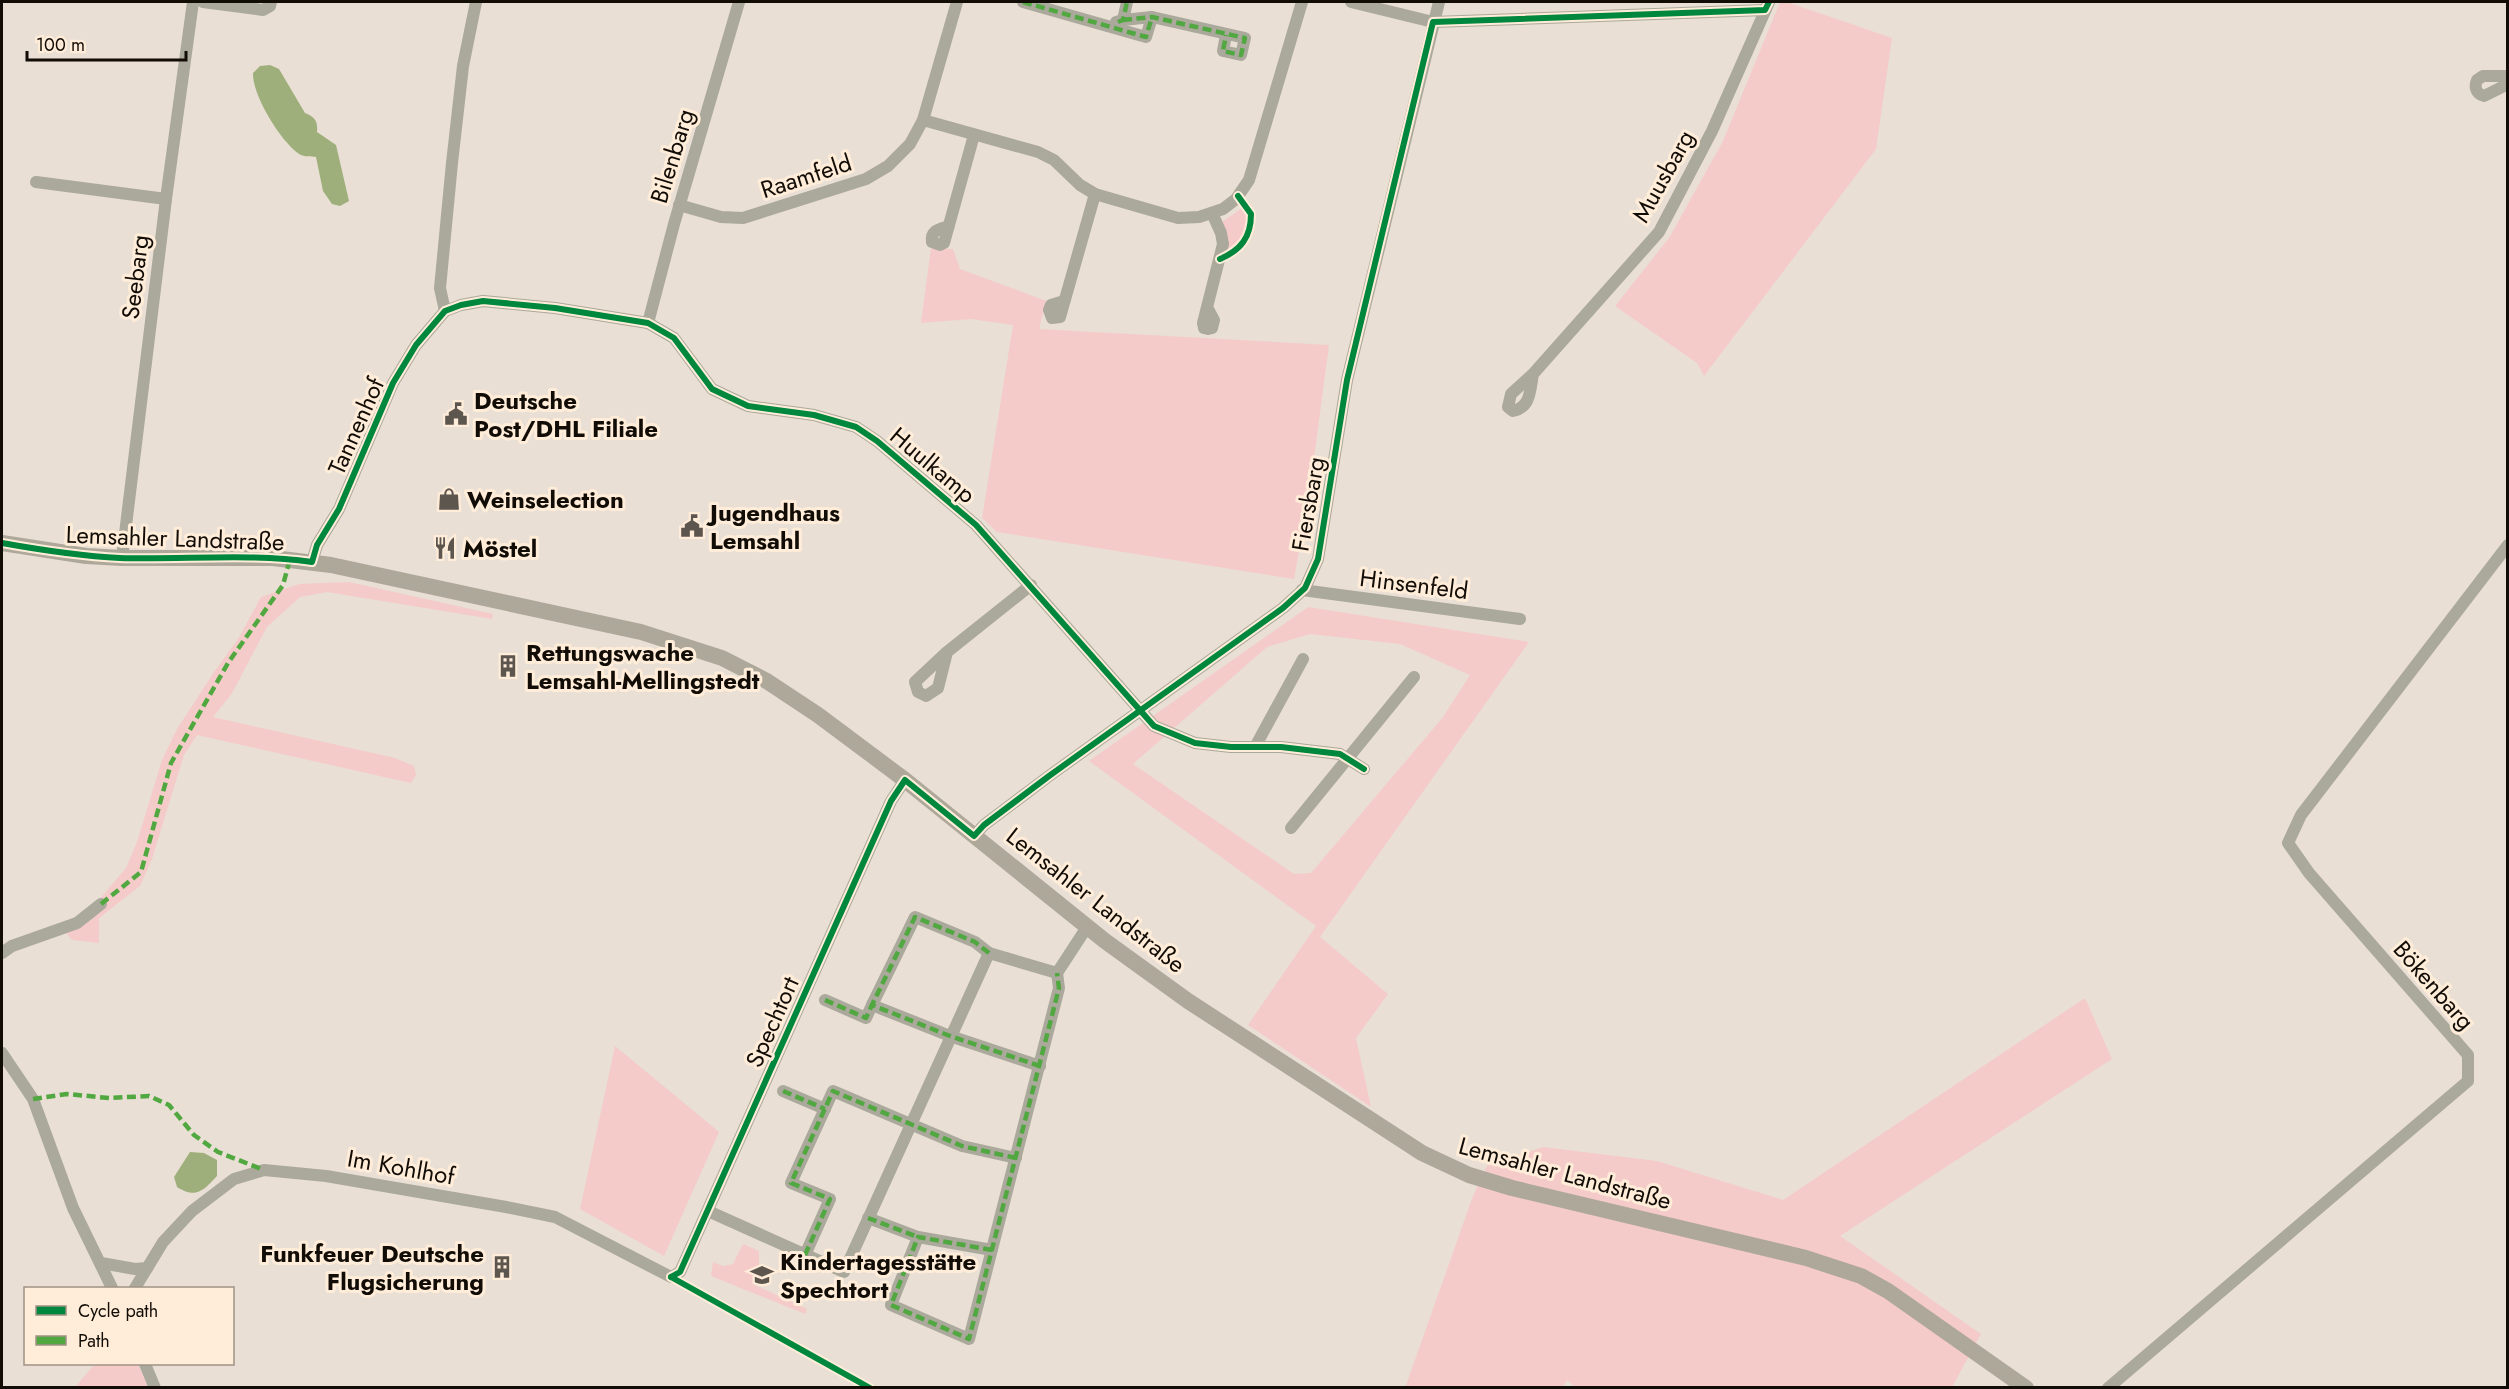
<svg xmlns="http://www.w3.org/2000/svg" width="2509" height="1389" font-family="Jost,sans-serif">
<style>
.green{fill:#f5cbc9;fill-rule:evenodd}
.water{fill:#9eaf7b}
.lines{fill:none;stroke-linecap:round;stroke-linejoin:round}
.minor{stroke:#aba89c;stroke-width:12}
.major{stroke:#aea89a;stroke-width:16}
.quiet{stroke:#51a840;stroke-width:4.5;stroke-dasharray:9 4.5;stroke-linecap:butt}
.cycleway-casing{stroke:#ffedd9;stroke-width:10}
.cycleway{stroke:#00873e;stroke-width:6}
.labels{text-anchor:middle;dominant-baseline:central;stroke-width:6;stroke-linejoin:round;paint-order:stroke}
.street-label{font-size:24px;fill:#120c06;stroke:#ffedd9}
.poi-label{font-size:24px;font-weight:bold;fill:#120c06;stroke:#ffedd9;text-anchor:start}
</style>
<rect width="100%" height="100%" fill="#e9dfd4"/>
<g class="green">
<path d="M1780 2H1787L1892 38 1876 149 1704 376 1697 363 1615 306 1669 238 1723 141Z"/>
<path d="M1242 208 1248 216 1245 240 1228 252 1222 222Z"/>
<path d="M931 248 953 249 960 269 1046 301 1039 329 1329 345 1309 496 1294 579 997 532 982 518 1013 325 971 319 921 323Z"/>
<path d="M349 582 493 614 492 619 327 592 300 597 267 627 231 695 213 717 395 758 414 766 416 775 411 783 197 735 184 755 152 859 140 886 99 918V943L72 940 63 929 93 907 126 868 137 842 162 760 177 729 214 672 238 639 261 597 299 584Z"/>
<path d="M1308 607 1529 642 1320 937 1388 994 1356 1038 1371 1107 1248 1025 1316 926 1089 761ZM1310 634 1400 644 1470 675 1443 717 1311 873 1294 874 1133 764 1267 647Z"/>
<path d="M2085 998 2112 1059 1840 1236 1981 1334 1952 1387 1576 1388 1567 1380 1563 1388H1405L1473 1196 1487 1166 1543 1147 1657 1161 1783 1200Z"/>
<path d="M615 1046 719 1132 664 1256 580 1209Z"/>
<path d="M743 1244 759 1251V1266L754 1279 755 1285 807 1309 805 1314 711 1276 713 1262 723 1266 733 1264Z"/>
<path d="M95 1364H138L148 1387H75Z"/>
</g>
<g class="water">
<path d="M270 65 279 69 305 113C315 117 318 121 317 132L336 145 349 201 340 206 332 204 323 191 316 157C311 156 305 157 301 155 282 144 252 95 253 73L260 66Z"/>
<path d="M190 1152 204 1153 217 1160V1176C203 1191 196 1199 177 1187L174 1177Z"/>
</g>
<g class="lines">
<g class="minor">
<path d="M203 2 263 10 270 6 271 2"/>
<path d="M1023 2 1146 37 1152 17"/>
<path d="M1351 2 1433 22 1765 10"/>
<path d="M1123 20 1152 17 1245 38 1241 55 1223 51 1226 35"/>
<path d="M1116 22 1123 20 1127 2"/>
<path d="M2508 76H2483L2477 80C2474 87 2476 94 2484 96L2508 84"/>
<path d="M923 120 1038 152 1054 160 1080 185 1095 194 1178 218 1199 217 1223 209 1236 199 1249 180 1302 2"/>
<path d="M36 182 166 199"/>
<path d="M679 205 721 217 743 218 866 179 888 166 910 144 923 120 957 2"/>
<path d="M949 226C940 229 930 230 932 242L940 245 944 243 974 135"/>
<path d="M1064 301 1051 305 1049 310 1052 318 1060 317 1095 194"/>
<path d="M1207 307 1214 320 1212 328 1208 329 1204 328 1203 323 1223 244 1221 233 1212 213"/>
<path d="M445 311 440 288 452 163 463 66 476 2"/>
<path d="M648 323 674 224 739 2"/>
<path d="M1533 374C1530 390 1531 407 1513 411L1508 407 1511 394 1533 374 1659 232 1712 131 1769 2"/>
<path d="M122 558 166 199 193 2"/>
<path d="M312 562 317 545 339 509 393 383 416 345 445 311 461 305 483 301 555 308 648 323 674 338 712 389 748 406 814 415 856 427 877 441 976 525 1154 726 1195 743 1231 747H1281L1340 754 1364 769"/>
<path d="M1302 590 1520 619"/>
<path d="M947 652 938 688 926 696 918 692 915 682 947 652 1031 585"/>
<path d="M1255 747 1303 659"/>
<path d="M1291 828 1414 677"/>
<path d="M974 836 984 825 1049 776 1283 608 1305 588 1318 559 1347 380 1439 2"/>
<path d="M2 953 12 946 77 923 101 904"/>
<path d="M989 953 975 942 915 917 872 1005 950 1036 1040 1066"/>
<path d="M825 1000 866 1018 872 1005"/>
<path d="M2 1053 33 1099 73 1208 112 1288"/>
<path d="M783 1091 825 1109"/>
<path d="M708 1211 844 1272 989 953 1057 973 1087 927"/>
<path d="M868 1218 918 1237"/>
<path d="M992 1250 918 1237 891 1305 969 1339 1059 988 1057 973"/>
<path d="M805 1255 830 1199 791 1183 833 1091 962 1146 1016 1158"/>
<path d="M101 1263 135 1269 147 1268"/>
<path d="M135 1288 163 1242 192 1211 234 1179 264 1170 326 1176 506 1207 555 1217 671 1277 680 1272 891 801 905 780"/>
<path d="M145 1364 155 1388"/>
<path d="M2108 1388 2468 1081V1055L2309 873 2288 843 2301 815 2508 545"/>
</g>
<path class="major" d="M2 543 86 556 122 558H273L331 565 641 632 722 658 765 680 818 715 905 780 1105 941 1188 1001 1422 1153 1469 1175 1512 1188 1806 1258 1861 1276 1888 1291 2026 1388"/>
<g class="quiet">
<path d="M1023 2 1146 37 1152 17"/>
<path d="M1123 20 1152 17 1245 38 1241 55 1223 51 1226 35"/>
<path d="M1118 22 1123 20 1127 2"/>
<path d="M101 904 141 872 171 763 228 663 283 585 290 559"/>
<path d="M989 953 975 942 915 917 872 1005 950 1036 1040 1066"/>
<path d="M825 1000 866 1018 872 1005"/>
<path d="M783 1091 825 1109"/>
<path d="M33 1099 67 1094 109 1098 149 1096 169 1105 194 1135 218 1152 264 1170"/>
<path d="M868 1218 918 1237"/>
<path d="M992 1250 918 1237 891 1305 969 1339 1059 988 1057 973"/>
<path d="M805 1255 830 1199 791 1183 833 1091 962 1146 1016 1158"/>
</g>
<g class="cycleway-casing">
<g id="cycleway">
<path d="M1220 259C1241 250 1251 237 1251 214L1238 196"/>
<path d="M2 543C41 550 80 556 120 558 184 560 248 553 312 562L317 545 339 509 393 383 416 345 445 311 461 305 483 301 555 308 648 323 674 338 712 389 748 406 814 415 856 427 877 441 976 525 1154 726 1195 743 1231 747H1281L1340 754 1364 769"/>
<path d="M671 1277 680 1272 891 801 905 780 974 836 984 825 1049 776 1283 608 1305 588 1318 559 1347 380 1433 22 1765 10 1769 2"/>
<path d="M671 1277 870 1388"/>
</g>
</g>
<use href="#cycleway" class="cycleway"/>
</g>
<defs>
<g id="civic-bare" transform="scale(1.8)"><path d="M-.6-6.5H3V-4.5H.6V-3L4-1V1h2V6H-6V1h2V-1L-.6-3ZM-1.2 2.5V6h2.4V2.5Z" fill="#5d564e" stroke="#ffedd9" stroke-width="2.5" paint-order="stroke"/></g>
<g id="shop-bare" transform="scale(1.8)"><path d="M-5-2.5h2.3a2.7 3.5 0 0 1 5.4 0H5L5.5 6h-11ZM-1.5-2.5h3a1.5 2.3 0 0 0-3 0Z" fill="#5d564e" stroke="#ffedd9" stroke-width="2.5" paint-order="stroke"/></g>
<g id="restaurant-bare" transform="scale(1.8)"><path d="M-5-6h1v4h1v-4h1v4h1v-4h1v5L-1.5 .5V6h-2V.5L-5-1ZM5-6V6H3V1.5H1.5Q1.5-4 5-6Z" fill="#5d564e" stroke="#ffedd9" stroke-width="2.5" paint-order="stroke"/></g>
<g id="building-bare" transform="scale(1.8)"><path d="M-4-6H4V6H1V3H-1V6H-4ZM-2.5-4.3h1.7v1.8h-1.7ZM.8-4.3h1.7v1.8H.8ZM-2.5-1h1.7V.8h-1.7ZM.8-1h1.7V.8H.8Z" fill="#5d564e" stroke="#ffedd9" stroke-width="2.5" paint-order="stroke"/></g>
<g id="school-bare" transform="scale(1.8)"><path d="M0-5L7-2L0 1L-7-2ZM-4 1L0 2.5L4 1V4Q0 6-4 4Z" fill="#5d564e" stroke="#ffedd9" stroke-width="2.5" paint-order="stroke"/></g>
</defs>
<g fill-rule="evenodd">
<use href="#civic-bare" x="456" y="414"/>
<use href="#shop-bare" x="449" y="499"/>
<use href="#civic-bare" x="692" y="526"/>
<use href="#restaurant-bare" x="445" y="548"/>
<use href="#building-bare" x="508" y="666"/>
<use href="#building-bare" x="502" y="1267"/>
<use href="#school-bare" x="762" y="1275"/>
</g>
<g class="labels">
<g class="street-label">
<text transform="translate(672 156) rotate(-73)">Bilenbarg</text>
<text transform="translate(806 176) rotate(-18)">Raamfeld</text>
<text transform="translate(1663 176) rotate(-61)">Muusbarg</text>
<text transform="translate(135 277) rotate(-83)">Seebarg</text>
<text transform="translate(356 426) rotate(-66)">Tannenhof</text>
<text transform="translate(933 465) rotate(40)">Huulkamp</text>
<text transform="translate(1308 504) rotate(-80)">Fiersbarg</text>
<text transform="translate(175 538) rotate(2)">Lemsahler Landstraße</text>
<text transform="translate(1414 584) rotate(7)">Hinsenfeld</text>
<text transform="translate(1096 900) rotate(38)">Lemsahler Landstraße</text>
<text transform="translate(2434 985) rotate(49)">Bökenbarg</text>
<text transform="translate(772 1022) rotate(-66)">Spechtort</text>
<text transform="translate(401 1167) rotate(10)">Im Kohlhof</text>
<text transform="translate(1565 1173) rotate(15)">Lemsahler Landstraße</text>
</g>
<g class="poi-label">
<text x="474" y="400">Deutsche<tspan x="474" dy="28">Post/DHL Filiale</tspan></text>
<text x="467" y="499">Weinselection</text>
<text x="710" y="512">Jugendhaus<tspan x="710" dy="28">Lemsahl</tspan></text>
<text x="463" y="548">Möstel</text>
<text x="526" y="652">Rettungswache<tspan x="526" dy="28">Lemsahl-Mellingstedt</tspan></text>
<text x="484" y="1253" text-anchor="end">Funkfeuer Deutsche<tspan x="484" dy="28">Flugsicherung</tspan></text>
<text x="780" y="1261">Kindertagesstätte<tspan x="780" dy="28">Spechtort</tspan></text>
</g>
</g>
<rect width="2509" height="1389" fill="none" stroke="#120c06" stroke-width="6"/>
<rect x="24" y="1287" width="210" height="78" fill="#ffedd9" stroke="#a09385" stroke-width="1.5"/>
<rect x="36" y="1306" width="30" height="9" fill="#00873e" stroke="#a09385" stroke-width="1.5"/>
<text x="78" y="1317" font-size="18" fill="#120c06">Cycle path</text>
<rect x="36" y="1336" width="30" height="9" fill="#51a840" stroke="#a09385" stroke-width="1.5"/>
<text x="78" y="1347" font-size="18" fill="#120c06">Path</text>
<path d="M27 51v9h159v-9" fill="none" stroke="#120c06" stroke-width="3"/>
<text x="36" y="51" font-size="18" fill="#120c06" stroke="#ffedd9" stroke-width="4.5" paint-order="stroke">100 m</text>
</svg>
